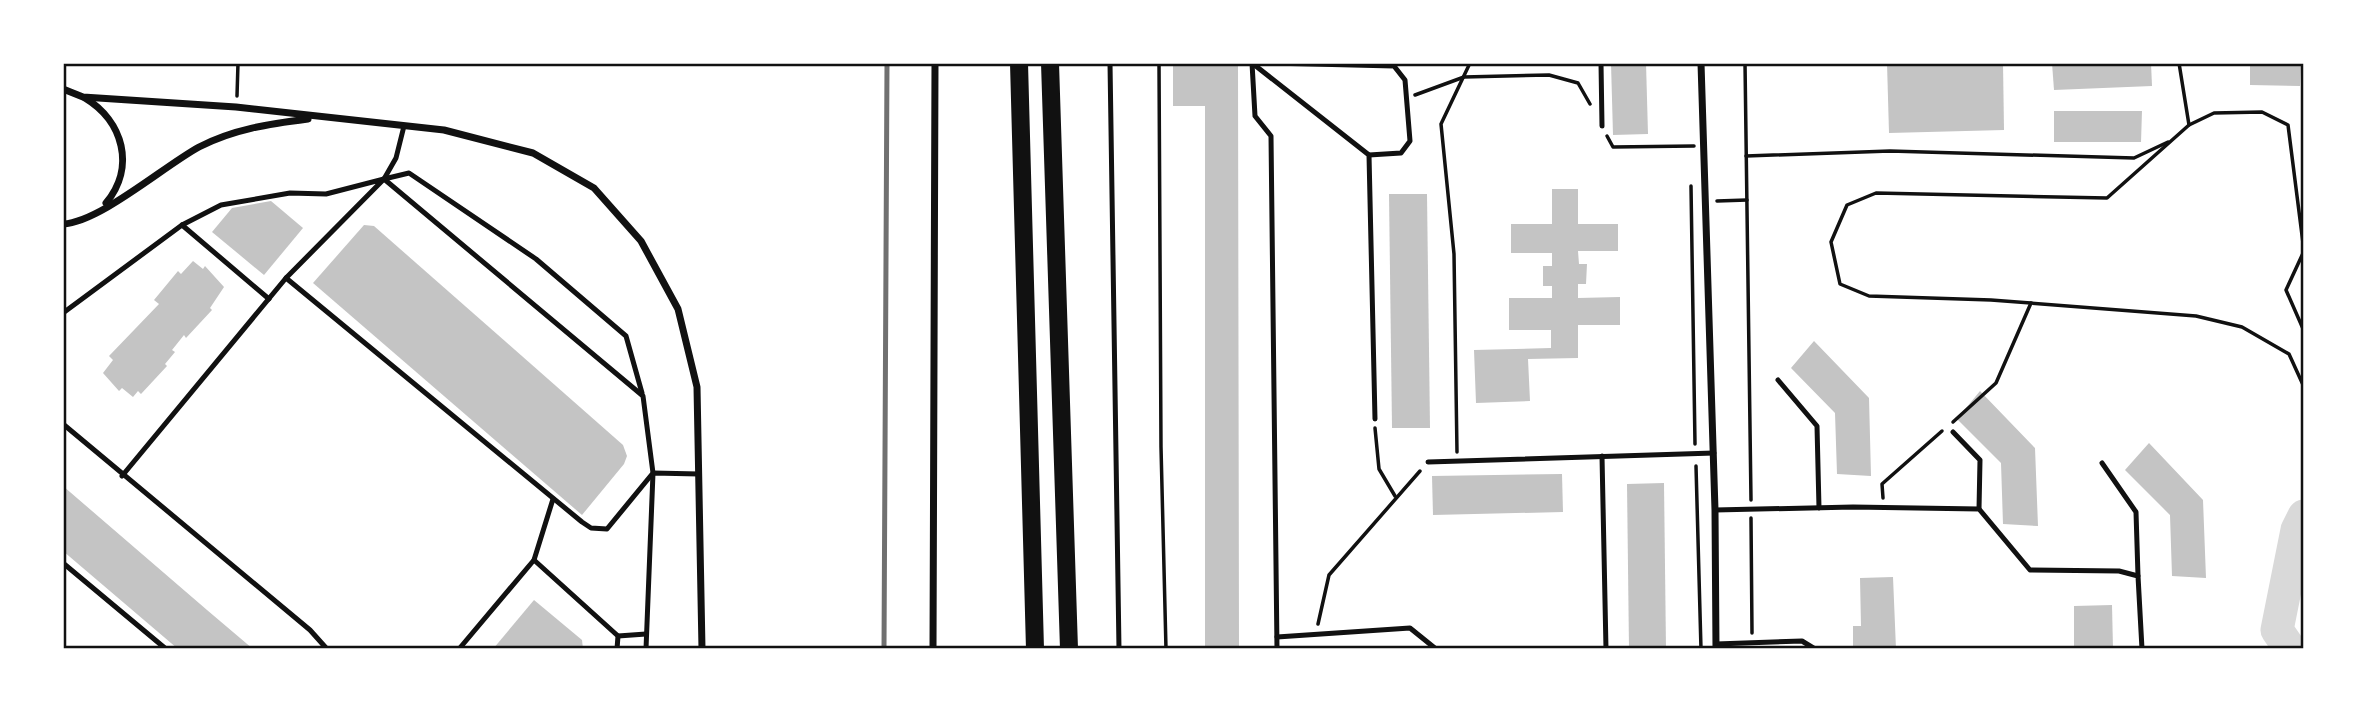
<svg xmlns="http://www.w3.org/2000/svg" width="2367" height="712" font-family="'DM Sans',sans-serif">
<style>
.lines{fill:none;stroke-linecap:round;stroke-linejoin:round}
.river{stroke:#d9d9d9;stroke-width:33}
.building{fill:#c4c4c4}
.path{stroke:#111;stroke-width:3.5}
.service{stroke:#111;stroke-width:5}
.minor{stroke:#111;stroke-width:7}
.primary{stroke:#111;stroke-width:18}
.rail{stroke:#707070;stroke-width:5}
.neatline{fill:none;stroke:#111;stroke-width:2.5}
</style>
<rect width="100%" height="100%" fill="#fff"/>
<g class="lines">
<path class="river" d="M2290 649 2277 630 2297 530 2304 516"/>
</g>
<g class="building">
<path d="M1173 63H1238L1239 649H1205V106H1173Z"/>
<path d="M1611 63H1646L1648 134 1613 135Z"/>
<path d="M1887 63H2003L2004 130 1889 133Z"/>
<path d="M2052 63H2151L2152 86 2054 90Z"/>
<path d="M2250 63H2301L2300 86 2250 85Z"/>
<path d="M2054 111H2142L2141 142H2054Z"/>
<path d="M1552 189H1578V224H1618V251H1578L1579 264H1587L1586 284H1578V298L1620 297V325H1578V358L1528 359 1530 401 1476 403 1474 350 1551 348V330H1509V298H1552V286H1543V266H1552V253H1511V224H1552Z"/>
<path d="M1389 194H1427L1430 428H1392Z"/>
<path d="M271 201 303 228 264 275 212 232 232 208Z"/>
<path d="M364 225 374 226 623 445 627 456 624 464 582 515 313 283Z"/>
<path d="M193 261 203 269 205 266 224 287 210 308 212 310 186 338 184 335 172 350 175 352 165 364 167 366 141 394 138 391 133 397 122 388 119 391 103 373 113 360 109 356 159 304 154 300 178 271 181 274Z"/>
<path d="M1814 341 1869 398 1871 476 1837 474 1835 413 1791 368Z"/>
<path d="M1980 391 2035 448 2038 526 2003 524 2001 463 1957 419Z"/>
<path d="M2149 443 2203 500 2206 578 2172 576 2170 515 2125 470Z"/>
<path d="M1562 474 1563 512 1433 515 1432 476Z"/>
<path d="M1664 483 1666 649H1629L1627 484Z"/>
<path d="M63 486 207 610 253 649H178L63 551Z"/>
<path d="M1893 577 1896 649H1853V626H1861L1860 578Z"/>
<path d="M534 600 582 640 583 649H493Z"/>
<path d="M2112 605 2113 649H2074V606Z"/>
</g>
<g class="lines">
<g class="path">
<path d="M1159 63 1161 447 1166 649"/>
<path d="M1745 63 1751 500"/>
<path d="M2179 63 2189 125"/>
<path d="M1415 95 1464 77 1549 75 1578 83 1590 104"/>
<path d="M237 96 238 63"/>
<path d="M1607 136 1613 147 1694 146"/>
<path d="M1746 156 1890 151 2134 158 2168 142"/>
<path d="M1691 186 1695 444"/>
<path d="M1717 201 1747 200"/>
<path d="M2304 331 2286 290 2304 251 2288 125 2262 112 2214 113 2189 125 2107 198 1876 193 1847 205 1831 242 1840 284 1869 296 1991 300 2196 316 2242 327 2289 354 2304 387"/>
<path d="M1953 422 1996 383 2031 303"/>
<path d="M1375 428 1379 469 1395 496"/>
<path d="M1457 452 1454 254 1441 124 1470 63"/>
<path d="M1696 466 1701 649"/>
<path d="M1883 498 1882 484 1942 431"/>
<path d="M1751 518 1752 633"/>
<path d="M1318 624 1329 575 1420 471"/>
</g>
<g class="service">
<path d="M1110 63 1119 649"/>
<path d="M1252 63 1255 116 1271 136 1277 649"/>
<path d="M1252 63 1369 155 1375 419"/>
<path d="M1268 63 1394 66 1405 80 1410 141 1401 153 1369 155"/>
<path d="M1601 63 1602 126"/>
<path d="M384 179 409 173 536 259 626 336 642 393"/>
<path d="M384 179 396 158 404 126"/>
<path d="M182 225 269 299"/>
<path d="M286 278 582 522 591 528 607 529 653 473 643 396 384 179"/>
<path d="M63 313 182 225 221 205 290 193 326 194 384 179 286 278 122 476"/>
<path d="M1778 380 1817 426 1819 508"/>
<path d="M63 424 310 630 327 649"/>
<path d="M1953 432 1980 460 1979 509"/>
<path d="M1602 456 1606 649"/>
<path d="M1428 462 1714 453"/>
<path d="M2102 463 2136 512 2138 576"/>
<path d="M1715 510 1853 507 1979 509 2030 570 2119 571 2138 576 2142 649"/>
<path d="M534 560 618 636 617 649"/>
<path d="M63 563 166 649"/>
<path d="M618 636 646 634"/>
<path d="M1277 637 1410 628 1436 649"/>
<path d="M1716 644 1802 641 1815 649"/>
<path d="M459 649 534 560 553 499"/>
<path d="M646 649 653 473 699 474"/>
</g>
<g class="minor">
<path d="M1701 63 1715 510 1716 649"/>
<path d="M63 89 83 97 236 107 444 130 533 153 594 188 641 241 678 309 697 387 702 649"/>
<path d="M85 98C123 121 136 167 106 203"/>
<path d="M63 224C100 222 164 166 199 147 234 129 269 124 308 119"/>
<path d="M933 649 935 63"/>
</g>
<g class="primary">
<path d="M1019 63 1035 649"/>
<path d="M1050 63 1069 649"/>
</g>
<path class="rail" d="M884 649 887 63"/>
</g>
<rect width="2367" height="712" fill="none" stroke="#ffffff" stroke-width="130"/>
<rect x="65" y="65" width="2237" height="582" class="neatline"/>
</svg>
